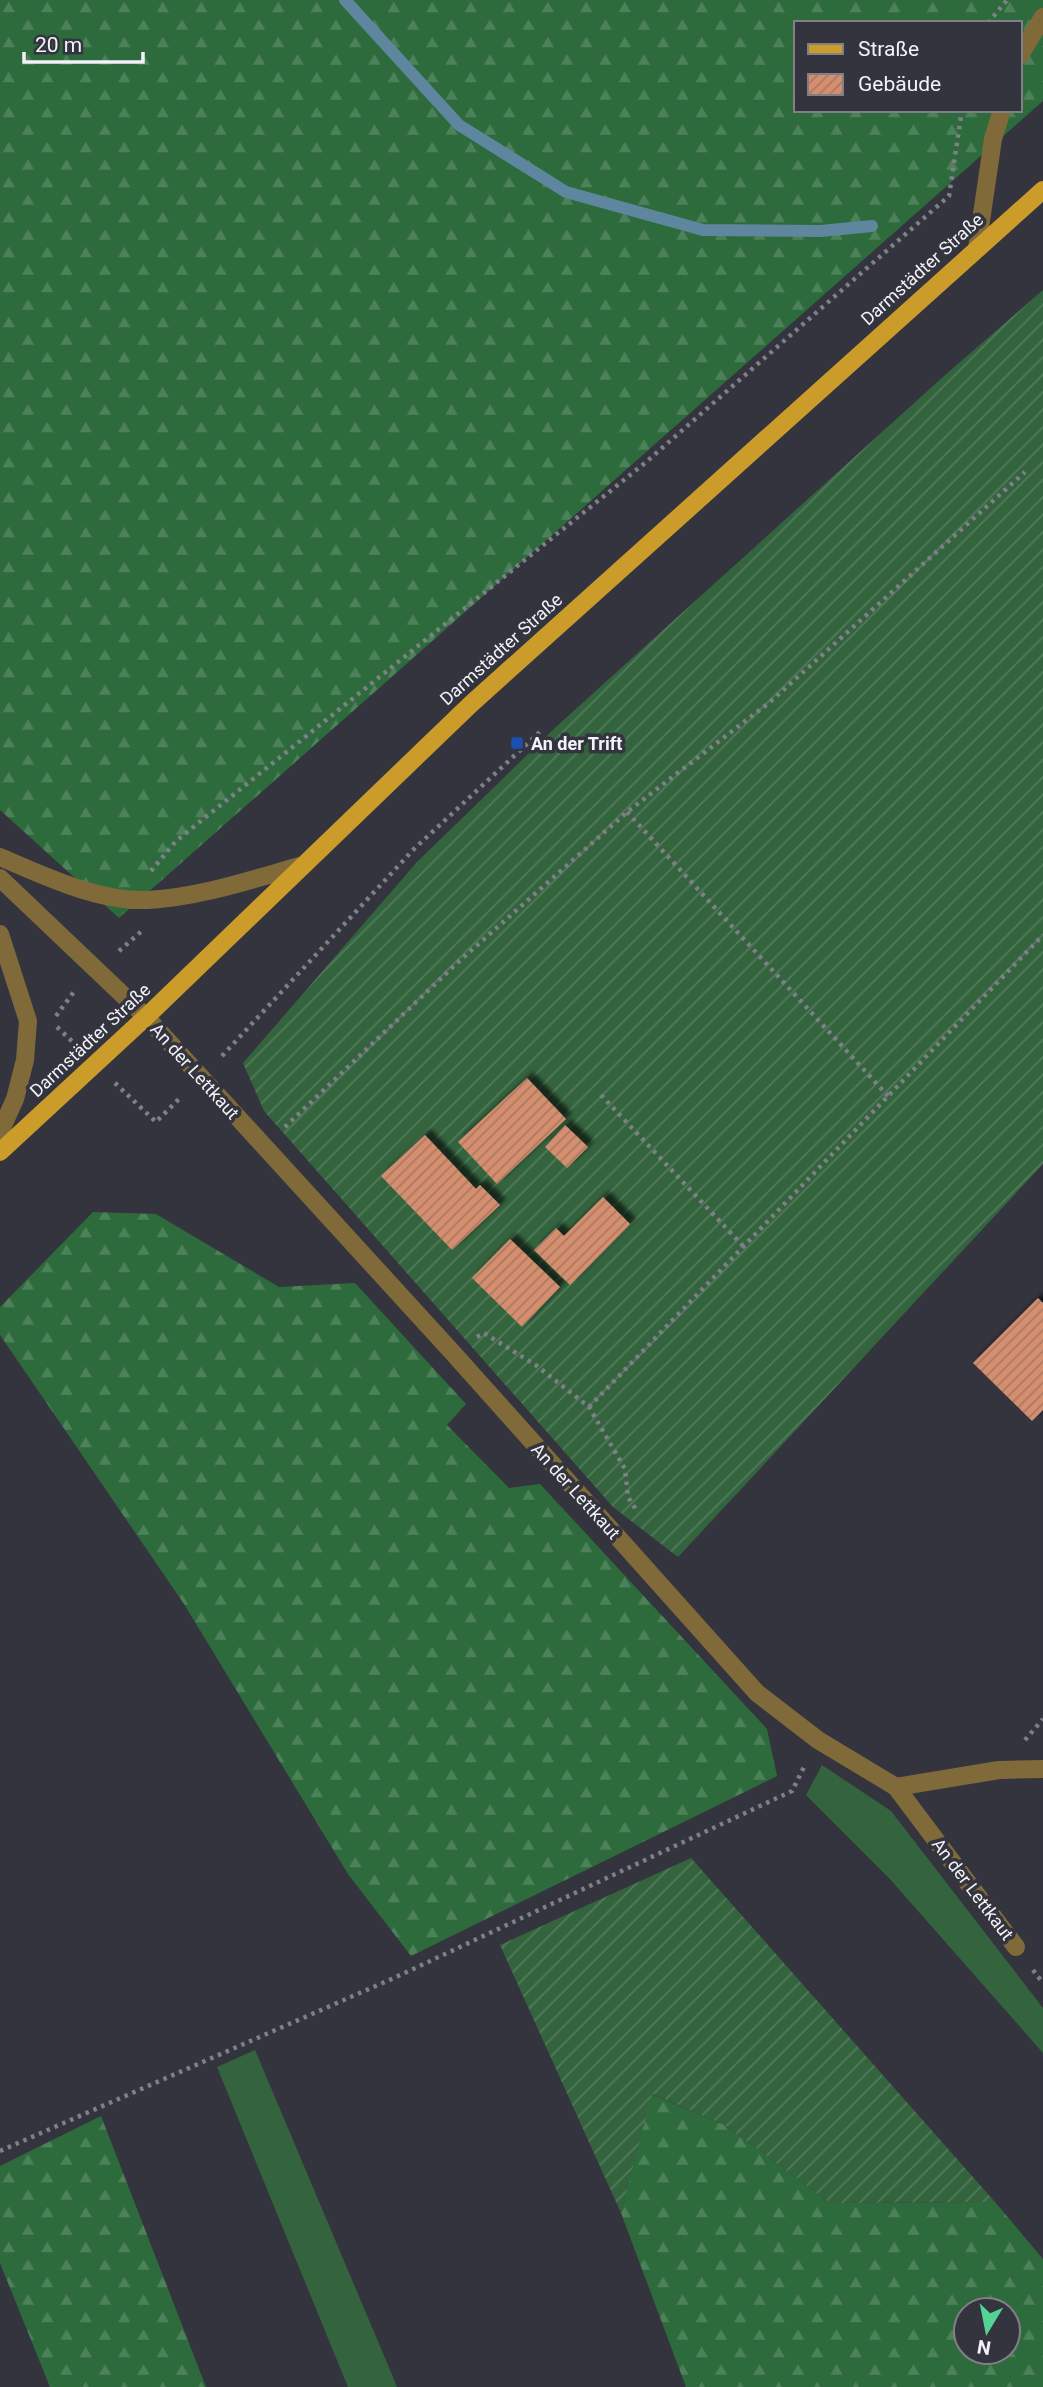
<svg xmlns="http://www.w3.org/2000/svg" width="1043" height="2387" font-family="Roboto,sans-serif">
<style>
.grass{fill:#34643e}
.forest{fill:url(#forest-firs);fill-rule:evenodd}
.garden{fill:url(#garden-furrows)}
.lines{fill:none;stroke-linecap:round;stroke-linejoin:round}
.stream{stroke:#5e869e;stroke-width:12}
.building{fill:url(#building-hatch);filter:url(#shadow)}
.path{stroke:#7f7f88;stroke-width:4.5;stroke-dasharray:3.5 5;stroke-linecap:butt}
.minor{stroke:#806a3a;stroke-width:18}
.major{stroke:#cb9c2a;stroke-width:18}
.transit-dot{fill:#1a4fb4;stroke:#34343e;stroke-width:2.5}
.labels{text-anchor:middle;dominant-baseline:central;stroke-width:7;stroke-linejoin:round;paint-order:stroke}
.street-label{font-size:18px;fill:#f2f2f8;stroke:#34343e}
.poi-label{font-size:18px;font-weight:bold;fill:#f2f2f8;stroke:#34343e;text-anchor:start}
</style>
<defs>
<pattern id="forest-firs" width="22" height="20" patternUnits="userSpaceOnUse" patternTransform="scale(1.75)"><rect width="22" height="20" fill="#2e6b3c"/><path d="M5 1l3.5 6h-7zM16 11l3.5 6h-7z" fill="#4d8159"/></pattern>
<pattern id="garden-furrows" width="10" height="10" patternUnits="userSpaceOnUse" patternTransform="scale(1.75)"><rect width="10" height="10" fill="#34643e"/><path d="M-1 1l2-2M0 10L10 0M9 11l2-2" fill="none" stroke="#527b5b"/></pattern>
<pattern id="building-hatch" width="6" height="6" patternUnits="userSpaceOnUse" patternTransform="scale(1.75)"><rect width="6" height="6" fill="#d58e6e"/><path d="M-1 1l2-2M0 6l6-6M5 7l2-2" fill="none" stroke="#ab7963"/></pattern>
<filter id="shadow"><feDropShadow dx="6" dy="-6" stdDeviation="2" flood-color="#0009"/></filter>
</defs>
<rect width="100%" height="100%" fill="#34343e"/>
<g class="grass">
<path d="M822 1765 891 1811 1043 2008V2053L889 1878 806 1795Z"/>
<path d="M255 2050 393 2377 397 2387H348L217 2067Z"/>
</g>
<g class="forest">
<path d="M0 0H1043V101L119 918 0 810ZM796 23H1020V110H796Z"/>
<path d="M93 1212 156 1214 279 1287 355 1283 466 1404 447 1425 509 1488 540 1484 767 1729 777 1776 411 1956 348 1874 184 1604 0 1335V1307Z"/>
<path d="M651 2094 725 2125 830 2203 995 2202 1043 2259V2387H686L621 2213ZM966 2310H1008V2352H966Z"/>
<path d="M101 2116 206 2387H50L0 2263V2166Z"/>
</g>
<g class="garden">
<path d="M1043 290V1164L678 1557 613 1507 264 1111 243 1063 417 862 557 726 944 376Z"/>
<path d="M691 1858 995 2202 830 2203 725 2125 652 2094 621 2213 500 1945Z"/>
</g>
<g class="lines">
<path class="stream" d="M345 0 459 125 566 192 703 230 821 231 872 226"/>
</g>
<g class="building">
<path d="M527 1078 566 1119 497 1184 458 1142Z"/>
<path d="M565 1125 588 1147 567 1168 545 1147Z"/>
<path d="M425 1135 476 1189 480 1185 500 1205 452 1250 381 1176Z"/>
<path d="M603 1197 630 1224 570 1285 534 1250 556 1228 564 1236Z"/>
<path d="M510 1239 560 1287 522 1327 472 1278Z"/>
<path d="M1038 1298 1043 1303V1410L1032 1421 973 1363Z"/>
</g>
<g class="lines">
<g class="path">
<path d="M988 23 1007 0"/>
<path d="M627 812 888 1096"/>
<path d="M151 871 176 841 645 463 949 196 962 110"/>
<path d="M119 951 144 929"/>
<path d="M56 1016 76 989"/>
<path d="M57 1027 76 1045"/>
<path d="M222 1056 414 849 542 730"/>
<path d="M115 1083 156 1122 181 1097"/>
<path d="M601 1095 744 1247"/>
<path d="M285 1127 456 964 627 812 770 702 1025 472"/>
<path d="M477 1337 484 1333 537 1366 589 1407 625 1469 628 1497 637 1511"/>
<path d="M589 1407 1043 935"/>
<path d="M1025 1740 1043 1719"/>
<path d="M1033 1970 1043 1983"/>
<path d="M0 2151 394 1978 792 1791 805 1765"/>
</g>
<g class="minor">
<path d="M1020 55 1043 17"/>
<path d="M977 248 993 139 1002 110"/>
<path d="M0 857C45 876 98 902 148 900 200 897 250 880 300 866"/>
<path d="M0 878 146 1017 453 1353 757 1693 818 1740 896 1787 1016 1947"/>
<path d="M0 934 28 1021 25 1060 15 1099 0 1132"/>
<path d="M896 1787 999 1770 1043 1769"/>
</g>
<path class="major" d="M0 1152 146 1017 471 704 1043 190"/>
</g>
<rect class="transit-dot" x="510" y="736" width="14" height="14" rx="3.5"/>
<g class="labels">
<g class="street-label">
<text transform="translate(922 269) rotate(-42)">Darmstädter Straße</text>
<text transform="translate(501 649) rotate(-42)">Darmstädter Straße</text>
<text transform="translate(90 1040) rotate(-43)">Darmstädter Straße</text>
<text transform="translate(195 1071) rotate(48)">An der Lettkaut</text>
<text transform="translate(576 1491) rotate(48)">An der Lettkaut</text>
<text transform="translate(973 1889) rotate(53)">An der Lettkaut</text>
</g>
<g class="poi-label">
<text x="531" y="743">An der Trift</text>
</g>
</g>
<rect x="794" y="21" width="228" height="91" fill="#34343e" stroke="#808088" stroke-width="2"/>
<rect x="808" y="44" width="35" height="10" fill="#cb9c2a" stroke="#808088" stroke-width="2"/>
<text x="858" y="56" font-size="21" fill="#f2f2f8">Straße</text>
<rect x="808" y="74" width="35" height="21" fill="url(#building-hatch)" stroke="#808088" stroke-width="2"/>
<text x="858" y="91" font-size="21" fill="#f2f2f8">Gebäude</text>
<g transform="translate(987 2331) rotate(190)"><circle r="33" fill="#34343e" stroke="#808088" stroke-width="2"/>
<path d="M0-5L12 26L0 18L-12 26Z" fill="#53d396"/>
<text y="-10" font-size="19" font-weight="bold" text-anchor="middle" fill="#f2f2f8">N</text>
</g>
<path d="M24 52v10h119v-10" fill="none" stroke="#f2f2f8" stroke-width="3.5"/>
<text x="35" y="52" font-size="21" fill="#f2f2f8" stroke="#34343e" stroke-width="5" paint-order="stroke">20 m</text>
</svg>
